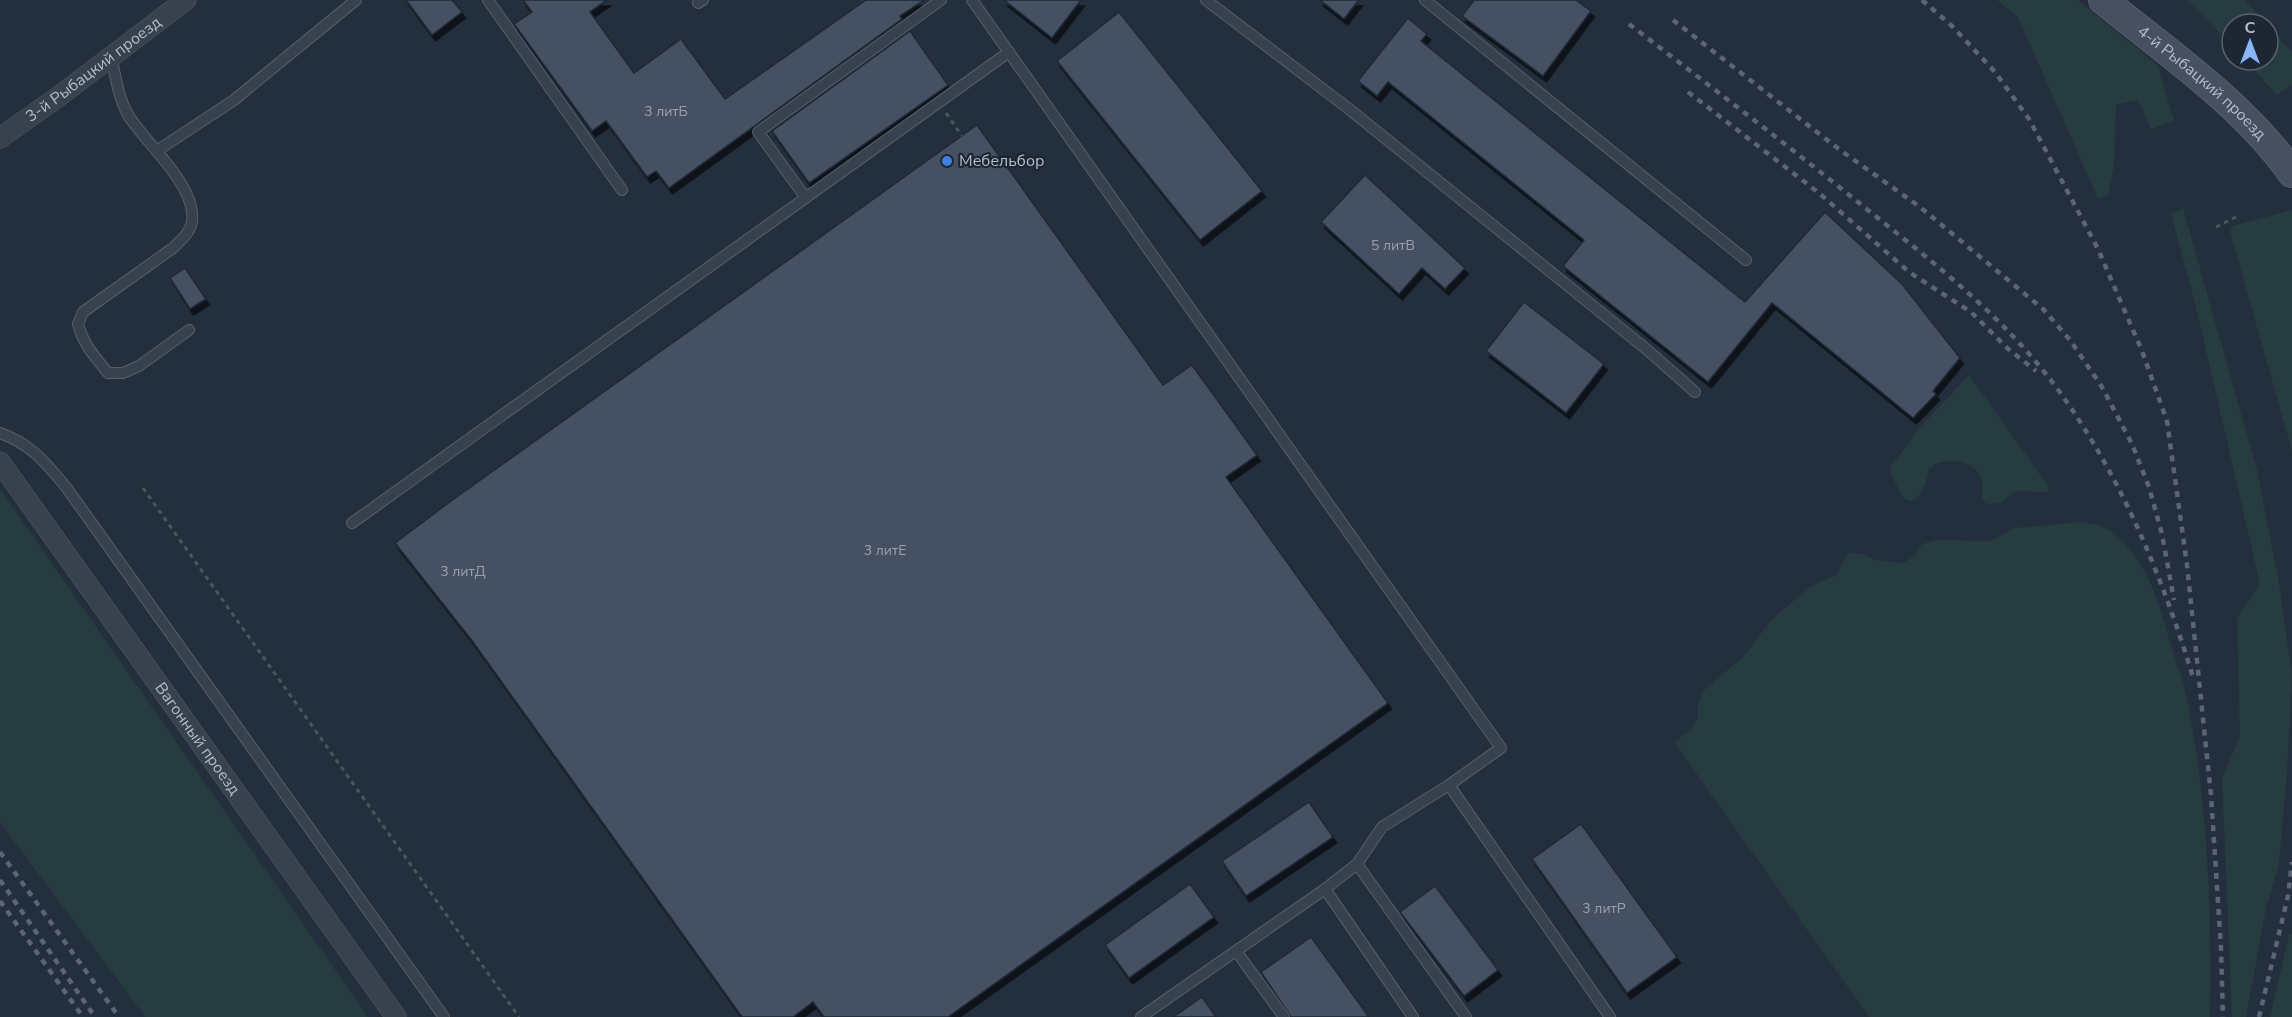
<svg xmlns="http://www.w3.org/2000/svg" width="2292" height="1017" font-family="'Nunito Sans',sans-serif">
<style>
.green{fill:#263c3f}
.building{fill:#455162;stroke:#1f2835;stroke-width:1.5;filter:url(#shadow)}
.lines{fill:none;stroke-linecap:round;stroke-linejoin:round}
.lane-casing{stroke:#565f6c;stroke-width:12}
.street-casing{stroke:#565f6c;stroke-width:21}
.secondary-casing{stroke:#565f6c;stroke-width:30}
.path{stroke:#44595c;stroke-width:3;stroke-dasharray:4.5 4.5;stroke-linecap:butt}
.lane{stroke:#38414e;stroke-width:10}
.street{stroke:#38414e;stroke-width:20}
.secondary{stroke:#465061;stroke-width:28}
.rail{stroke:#5a6575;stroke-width:4.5;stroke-dasharray:6 6;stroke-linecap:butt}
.shop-dot{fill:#3f7fe0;stroke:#1d2633;stroke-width:2}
.labels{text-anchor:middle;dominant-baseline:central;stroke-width:4.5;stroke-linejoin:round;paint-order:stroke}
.number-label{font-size:14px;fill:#98a1af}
.street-label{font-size:16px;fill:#b4bcc9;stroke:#1d2633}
.poi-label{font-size:16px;fill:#b4bcc9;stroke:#1d2633;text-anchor:start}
</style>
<defs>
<filter id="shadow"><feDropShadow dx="3.5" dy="6" stdDeviation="0" flood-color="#0009"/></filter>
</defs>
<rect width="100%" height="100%" fill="#242f3e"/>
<g class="green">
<path d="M1997 0H2078L2158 66 2174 121 2151 129 2138 100 2116 105 2114 167 2108 196 2098 199 2018 17Z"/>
<path d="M2187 0H2245L2267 24H2232V45Z"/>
<path d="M2268 26 2292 52V85L2276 95 2246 60H2268Z"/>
<path d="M2183 208 2257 470 2279 583 2292 675 2287 774 2279 864 2266 909 2246 1017H2232L2222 779 2240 736 2237 618 2260 584 2196 307 2171 214Z"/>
<path d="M2292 210V451L2230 232 2233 226Z"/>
<path d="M1969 375 2048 486 2049 492 2017 491 2011 493 2002 503 1987 504 1982 500C1982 492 1984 482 1980 476 1971 458 1942 456 1929 469 1926 490 1909 520 1896 484 1893 477 1890 474 1891 466L1920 427Z"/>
<path d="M0 489 368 1017H145L0 822Z"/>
<path d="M2082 522C2092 524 2104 525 2112 532 2146 558 2159 602 2170 642 2176 661 2183 680 2187 699 2208 803 2212 912 2210 1017H1869L1674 742 1692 729 1698 717V704L1703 691 1745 655 1771 620 1780 612 1812 586 1836 575 1849 552 1862 554 1875 560 1904 563 1915 555 1922 544 1936 540 1990 541 2014 528Z"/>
<path d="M2292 934V1017H2270L2289 935Z"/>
</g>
<g class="building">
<path d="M406 0H452L462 12 432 35Z"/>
<path d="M523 0H607L590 12 634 73 681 39 725 99 866 0H924L900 16 902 19 669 188 656 171 647 177 606 121 592 131 514 24 532 12Z"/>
<path d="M1004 0H1081L1052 38Z"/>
<path d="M1320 0H1359L1344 19Z"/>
<path d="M1474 0H1576L1591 11 1543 76 1462 16Z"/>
<path d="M1119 12 1262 191 1200 240 1057 61Z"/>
<path d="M1408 18 1427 34 1421 41 1745 302 1825 212 1902 284 1960 358 1933 391 1936 394 1913 418 1772 303 1708 382 1563 266 1584 240 1388 82 1377 96 1358 81Z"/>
<path d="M910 31 948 85 809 183 772 131Z"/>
<path d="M977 125 1163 385 1192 365 1257 455 1226 477 1388 703 948 1017H824L813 1002 793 1017H742L473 642 395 543 451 501Z"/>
<path d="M1365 175 1465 268 1445 289 1422 268 1399 294 1321 222Z"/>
<path d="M185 268 206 299 190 309 170 278Z"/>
<path d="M1524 302 1604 364 1566 413 1486 351Z"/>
<path d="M1309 802 1333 837 1246 896 1222 861Z"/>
<path d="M1581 824 1677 957 1627 993 1532 859Z"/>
<path d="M1190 884 1214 917 1129 978 1105 945Z"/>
<path d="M1435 886 1498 970 1464 996 1400 912Z"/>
<path d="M1311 937 1369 1017H1291L1261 972Z"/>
<path d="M1202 997 1216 1017H1173Z"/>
</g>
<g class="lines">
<g class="lane-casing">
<g id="lane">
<path d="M488 0 622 190"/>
<path d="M972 0 1501 748 1449 785 1382 827 1357 864 1325 889 1141 1017"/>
<path d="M1206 0 1349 109 1645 348 1695 392"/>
<path d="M1425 0 1746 260"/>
<path d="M698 3 703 0"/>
<path d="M111 55C115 75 118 95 127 113 143 142 197 184 192 222 190 233 181 240 173 248L83 312 78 324C83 344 95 357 108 373H123L139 366 189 330"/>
<path d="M158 150 234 100 356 0"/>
<path d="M806 198 758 132 941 0"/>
<path d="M0 433C31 444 45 462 66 487L444 1017"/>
<path d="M352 523 1009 52"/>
<path d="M1449 785 1610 1017"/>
<path d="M1357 864 1466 1017"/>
<path d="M1325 889 1413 1017"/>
<path d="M1236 951 1284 1017"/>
</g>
</g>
<g class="street-casing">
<g id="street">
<path id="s1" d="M0 138 58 97 186 0"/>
<path id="s2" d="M0 462 396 1017"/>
</g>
</g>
<g class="secondary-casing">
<g id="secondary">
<path id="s3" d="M2103 0C2169 54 2242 103 2292 173"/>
</g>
</g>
<g class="path">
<path d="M946 113 962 136"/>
<path d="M2216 227 2236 217"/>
<path d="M143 488 519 1017"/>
</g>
<use href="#lane" class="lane"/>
<use href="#street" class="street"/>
<use href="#secondary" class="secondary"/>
<g class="rail">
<path d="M1922 0 1952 26 1995 72 2029 119 2098 249 2142 351 2167 421 2187 565 2211 795 2221 948 2223 1017"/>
<path d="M1673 20 1840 150 1920 207 2043 309 2070 340 2102 387 2132 444 2149 487 2162 534 2174 600"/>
<path d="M1629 24C1710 86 1790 147 1869 211 1937 265 2007 320 2059 391 2122 478 2162 576 2193 677"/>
<path d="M1688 92 1819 193 1909 272 1971 312 2007 348 2036 371"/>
<path d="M0 852 119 1017"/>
<path d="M0 880 95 1017"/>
<path d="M0 901 83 1017"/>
<path d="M2259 1017 2288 896 2292 862"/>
</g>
</g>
<circle class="shop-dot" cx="947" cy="161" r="6"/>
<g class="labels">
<g class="number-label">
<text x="666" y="111">3 литБ</text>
<text x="1393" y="245">5 литВ</text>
<text x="885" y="550">3 литЕ</text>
<text x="463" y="571">3 литД</text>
<text x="1604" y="908">3 литР</text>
</g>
<g class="street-label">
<text stroke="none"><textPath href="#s1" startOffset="116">3-й Рыбацкий проезд</textPath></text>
<text stroke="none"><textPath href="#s3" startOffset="129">4-й Рыбацкий проезд</textPath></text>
<text stroke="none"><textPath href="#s2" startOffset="340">Вагонный проезд</textPath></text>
</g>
<g class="poi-label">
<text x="959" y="161">Мебельбор</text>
</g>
</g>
<g transform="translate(2250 42)"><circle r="28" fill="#1d2633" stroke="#59626f" stroke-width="1.5"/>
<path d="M0-4.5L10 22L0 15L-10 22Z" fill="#8ab4f8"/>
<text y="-9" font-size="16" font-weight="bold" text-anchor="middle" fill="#b4bcc9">С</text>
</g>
</svg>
